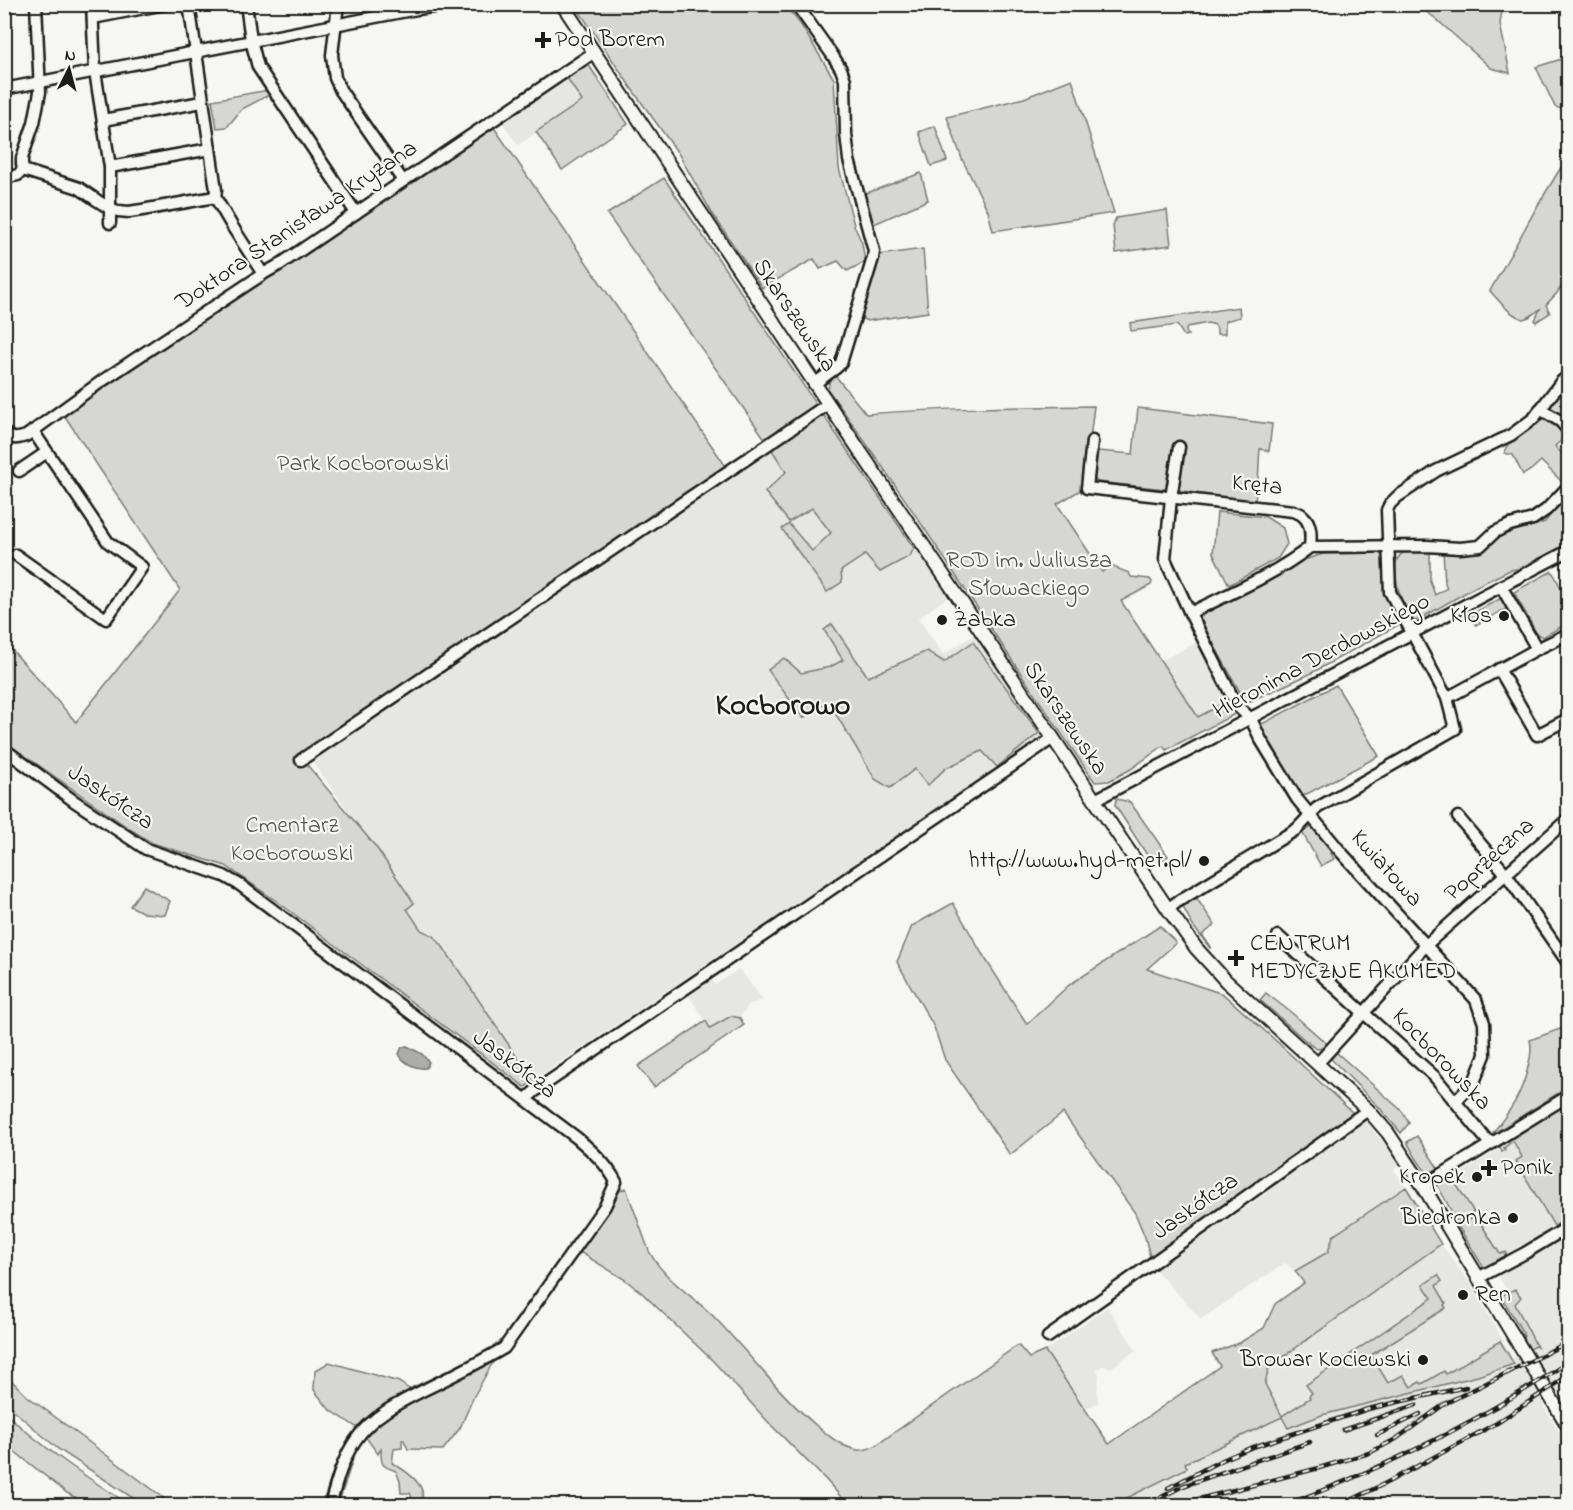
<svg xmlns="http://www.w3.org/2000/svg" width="1573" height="1510" font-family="'Indie Flower',sans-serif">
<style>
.built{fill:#e6e6e2}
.green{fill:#d6d6d2;stroke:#797977;stroke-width:1.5}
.water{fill:#acaca9;stroke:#727271;stroke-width:1.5}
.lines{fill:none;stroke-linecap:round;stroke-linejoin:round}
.minor-casing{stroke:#1c1c1c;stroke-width:15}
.major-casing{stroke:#1c1c1c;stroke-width:16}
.minor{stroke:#f6f6f2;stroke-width:10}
.major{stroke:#f6f6f2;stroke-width:12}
.rail-casing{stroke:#1c1c1c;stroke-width:4.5}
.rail{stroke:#f6f6f2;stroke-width:2;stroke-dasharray:7;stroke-linecap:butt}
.poi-dot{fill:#1c1c1c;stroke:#f6f6f2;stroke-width:2}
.labels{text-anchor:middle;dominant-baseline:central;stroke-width:4.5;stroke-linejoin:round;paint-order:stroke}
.poi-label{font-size:24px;fill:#1c1c1c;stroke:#f6f6f2;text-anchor:start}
.street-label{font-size:24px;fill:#1c1c1c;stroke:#f6f6f2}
.park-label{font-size:24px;fill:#545453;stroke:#f6f6f2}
.district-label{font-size:30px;font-weight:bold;fill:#1c1c1c;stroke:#f6f6f2}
</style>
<rect width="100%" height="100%" fill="#f6f6f2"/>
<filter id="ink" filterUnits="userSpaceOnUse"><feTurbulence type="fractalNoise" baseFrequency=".0167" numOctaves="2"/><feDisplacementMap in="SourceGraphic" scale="12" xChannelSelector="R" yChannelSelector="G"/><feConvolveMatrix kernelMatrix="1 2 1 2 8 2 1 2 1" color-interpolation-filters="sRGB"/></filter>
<g filter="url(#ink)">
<g class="built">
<path d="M567 78 582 101 518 145 502 122Z"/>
<path d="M826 410 950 596 918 618 943 654 976 634 1044 736 533 1081 443 947 434 936 421 930 406 909 414 903 310 758Z"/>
<path d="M1197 642 1228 701 1198 717 1161 661Z"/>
<path d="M739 969 763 1000 749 1004 740 1018 730 1016 710 1028 689 996 711 979 715 985Z"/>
<path d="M1361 1119 1366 1121 1400 1164 1394 1170 1406 1187 1333 1235 1328 1252 1295 1271 1285 1263 1201 1319 1153 1267 1243 1210 1333 1143Z"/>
<path d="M1512 1141 1522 1157 1516 1161 1554 1226 1492 1263 1448 1181Z"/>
<path d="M1568 1235V1388L1543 1406 1568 1445V1505L1115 1506V1504L1186 1468 1185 1463 1282 1417 1265 1384 1269 1367 1441 1244 1471 1284 1513 1358 1536 1346 1499 1276Z"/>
<path d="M1107 1307 1136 1350 1111 1368 1102 1366 1097 1369 1099 1375 1097 1393 1098 1402 1085 1410 1045 1351Z"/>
</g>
<g class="green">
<path d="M582 4 785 5 801 25 834 79 839 168 854 225 862 243 865 262 847 271 838 261 820 269 814 259 762 288 712 213 678 153 634 92 577 8Z"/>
<path d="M1417 5H1503L1500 24 1510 73 1491 68 1435 18Z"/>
<path d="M1568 57V111L1555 107 1536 67Z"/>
<path d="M588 64 628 124 562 170 536 132 582 101 567 78Z"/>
<path d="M1072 79 1114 213 993 231 988 211 962 159 947 117 1024 98Z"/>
<path d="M269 90 271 93 269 95 242 109 227 127 217 128 212 100Z"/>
<path d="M493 126 727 468 303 760 376 847 414 903 407 909 421 930 434 936 443 947 533 1081 525 1087 282 905 226 866 152 843 130 829 5 742 4 641 76 722 180 590 64 415Z"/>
<path d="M935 126 947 161 931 166 919 132Z"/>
<path d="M1568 156V277L1557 293 1546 305 1550 313 1536 322 1535 320 1540 309 1529 317 1523 319C1509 314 1500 302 1490 291L1538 205Z"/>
<path d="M921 173 928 200 872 225 864 194Z"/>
<path d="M664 178 816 404 765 439 607 214Z"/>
<path d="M1167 210 1171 245 1116 253 1113 225 1116 218Z"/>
<path d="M923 249 928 312 867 321 859 317 879 255Z"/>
<path d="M1239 307 1240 317 1225 321V334H1217V329L1215 325 1208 323 1187 327 1186 331 1188 335 1184 336 1177 325 1131 331 1130 323Z"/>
<path d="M834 374 866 414C942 408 1017 407 1094 406L1084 488 1057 504 1102 572 1111 566 1129 573 1131 577 1150 579 1152 582 1151 585 1121 601 1198 717 1228 701 1235 714 1166 750 1163 746 1131 769 1109 781 1095 782C1004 653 921 517 828 390L830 377Z"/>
<path d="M1568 379V424L1558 413 1548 407Z"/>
<path d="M1138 408 1272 424 1269 451 1260 449C1258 467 1260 485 1254 502L1232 500 1185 491 1097 482 1093 477 1098 451 1133 454Z"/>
<path d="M822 413 914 548 910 556 880 572 865 555 841 571 842 582 827 592 782 529 789 524 812 551 831 533 812 508 789 522 765 492 786 472 772 450Z"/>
<path d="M1544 414 1568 433V440L1565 437 1555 446 1568 460V476L1562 482 1541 461 1531 470 1523 475 1513 455 1504 453C1513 435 1529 425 1544 414Z"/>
<path d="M1567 493 1568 494V545L1525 568 1510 570 1477 586 1418 620 1410 622C1404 608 1383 558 1406 552 1413 550 1423 552 1430 552V581L1435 595 1447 588 1445 583 1443 552 1545 522Z"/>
<path d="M1217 512 1266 517 1283 528 1287 544 1278 558 1229 585 1213 553Z"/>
<path d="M1379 553 1384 558 1387 592 1400 624 1308 675 1246 703 1199 617 1301 561 1323 554Z"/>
<path d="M1552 571 1568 601V623L1543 637 1537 634 1514 592Z"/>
<path d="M1503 597 1509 607 1476 625 1470 615Z"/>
<path d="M832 624 868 677 927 651 944 662 973 642 1039 733 997 767 982 751 946 768 928 785 915 769 890 788 875 779 831 706 822 705 803 718 768 670 784 658 801 673 830 667 843 660 824 630Z"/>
<path d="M1336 685 1379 756 1301 797 1260 725Z"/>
<path d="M1116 799 1130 802 1168 856 1154 866 1115 805Z"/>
<path d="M1312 827 1322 833 1335 850 1331 853 1334 859 1321 866 1302 832Z"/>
<path d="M144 886 170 901 165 915 144 913 130 906Z"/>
<path d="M1195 896 1215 925 1202 935 1211 947 1210 948 1193 926 1182 905Z"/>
<path d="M953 903 981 952 1027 1024 1069 985 1160 926 1176 943 1147 969 1223 994 1274 1039 1354 1114 1150 1257 1145 1237 1135 1213 1063 1113 1010 1155 945 1060 934 1027 897 962 912 926Z"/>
<path d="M1266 993 1293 1014 1326 1043 1323 1048 1317 1049 1309 1044 1308 1041 1307 1042 1260 1000Z"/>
<path d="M731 1016 740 1018 744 1025 654 1087 638 1066 706 1021 710 1028Z"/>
<path d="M1568 1026V1087L1491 1135C1511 1110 1522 1095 1529 1063 1531 1055 1532 1048 1530 1040Z"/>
<path d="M1336 1052 1402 1111 1409 1123 1401 1133 1377 1105 1331 1059Z"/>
<path d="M1568 1101V1218L1554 1226 1516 1161 1522 1157 1513 1141 1504 1148 1505 1150 1502 1152 1500 1147 1502 1143Z"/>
<path d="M1417 1136 1438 1168C1435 1170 1431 1172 1428 1172 1421 1170 1411 1148 1407 1142Z"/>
<path d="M1453 1173 1459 1178 1454 1181 1474 1212 1457 1222 1438 1186 1440 1182 1445 1179V1177Z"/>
<path d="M1406 1187 1441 1244 1269 1367 1265 1384 1282 1416 1310 1398 1309 1396 1312 1393 1306 1385 1432 1298 1423 1285 1438 1275 1442 1281 1436 1286 1446 1303 1444 1305 1446 1308 1371 1355 1388 1383 1403 1375 1411 1387 1420 1382 1422 1384 1444 1371 1446 1374 1500 1341 1514 1364 1478 1376 1322 1415 1288 1428 1282 1417 1185 1463 1187 1468 1115 1504V1505H848L827 1481 770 1424 713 1361 642 1293 624 1279 578 1251 615 1193 626 1188 649 1251C664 1280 695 1297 717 1320 751 1356 780 1395 818 1427 829 1436 843 1448 858 1450 863 1451 870 1448 875 1446L1018 1345 1029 1358 1045 1351 1109 1444 1220 1366 1212 1353 1241 1342 1264 1328 1275 1304 1304 1283 1295 1271 1328 1252 1333 1236Z"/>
<path d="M1476 1216 1500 1254 1506 1252 1505 1257 1504 1259 1484 1268 1458 1226Z"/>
<path d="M1515 1289 1521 1297 1515 1304 1537 1347 1535 1346 1529 1350 1526 1345 1523 1333 1501 1296Z"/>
<path d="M500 1346 362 1429 328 1505H322L335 1466 356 1427 329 1409 314 1390 315 1371 329 1362 399 1382 409 1389Z"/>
<path d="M497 1355 474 1396 460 1428 443 1450 408 1449 404 1440H402V1448L394 1449 392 1463C403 1469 417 1478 422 1490 423 1494 422 1501 422 1505L414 1503 410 1493H401L400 1481 396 1471C381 1466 381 1465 381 1449L378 1454 365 1436 355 1453 338 1505 332 1506 347 1460 360 1437 378 1420 416 1396Z"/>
<path d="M4 1373 27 1396 160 1495 171 1505 142 1504 58 1449 5 1403Z"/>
<path d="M4 1412C43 1448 86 1477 130 1505H89L67 1493 5 1444Z"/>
</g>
<path class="water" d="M407 1046 422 1054 429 1062 426 1068C416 1069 404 1064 399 1054L402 1047Z"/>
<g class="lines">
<g class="minor-casing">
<g id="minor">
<path d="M92 4 95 71 110 167V223"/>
<path d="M189 4 216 190 215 197"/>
<path d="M246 4 251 40 258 67 356 213"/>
<path d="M338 4 332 55 335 78 341 91 403 181"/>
<path d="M796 4 833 56 841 69 845 80 846 134 849 160 874 251 873 258 841 363 836 368 814 384"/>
<path d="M93 18 165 4"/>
<path d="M4 89 417 9 455 4"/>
<path d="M103 120 202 102"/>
<path d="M110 167 210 149"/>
<path d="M23 170 22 164V158L34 123 40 92 36 4"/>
<path d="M4 178 18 175 23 170 79 188 98 201 109 208 118 211 129 212 142 210 215 197 232 226 263 274"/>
<path d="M1540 409 1560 421 1568 430"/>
<path d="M4 432C11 440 17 439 26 436L102 381 263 274 279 265 593 53"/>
<path d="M1092 441 1087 488 1293 511C1297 513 1301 513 1303 516 1312 523 1311 537 1310 547 1274 575 1231 593 1190 613"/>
<path d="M1179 447 1171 498 1165 559 1190 613 1237 706 1251 719 1261 740 1297 799 1340 851 1476 1000 1484 1023 1485 1055 1474 1082 1456 1101"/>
<path d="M19 471 47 452"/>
<path d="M1310 547 1427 546 1460 548 1480 546 1495 532 1510 525 1533 519 1546 510 1568 487"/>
<path d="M16 555 106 619 142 567 108 542 33 431"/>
<path d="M1501 586 1537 649"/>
<path d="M1499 669 1537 735 1568 719"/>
<path d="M1447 698 1537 649 1568 634"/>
<path d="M4 749 74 801 146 849 224 876 240 885 577 1138C592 1151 607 1164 616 1182L605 1206 504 1348C482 1361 460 1372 438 1383 409 1398 374 1412 355 1441 342 1460 336 1484 330 1506"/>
<path d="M301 760 828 404"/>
<path d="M1095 800 1568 551"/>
<path d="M1458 817 1506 874 1568 963"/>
<path d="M1168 909 1177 902 1297 829 1317 808 1455 729 1447 698 1390 592 1387 510 1390 504 1397 497 1436 471 1511 435 1534 418 1561 382 1568 376"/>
<path d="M1278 936 1435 1077 1486 1139 1492 1143"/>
<path d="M1317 1064 1426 945 1568 819"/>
<path d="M526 1099 535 1091 1053 738"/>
<path d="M1423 1186 1568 1096"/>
<path d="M1478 1278 1525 1253 1568 1227"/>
<path d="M1048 1337 1368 1110"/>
</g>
</g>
<g class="major-casing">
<path id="major" d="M562 4 823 396 1168 909 1196 948 1226 981 1368 1110 1388 1133 1423 1186 1568 1426"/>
</g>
<use href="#minor" class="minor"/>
<use href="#major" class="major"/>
<g class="rail-casing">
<g id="rail">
<path d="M1507 1373 1568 1342"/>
<path d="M1425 1396 1466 1387"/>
<path d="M1343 1430 1416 1405"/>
<path d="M1377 1435 1420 1414"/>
<path d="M1168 1488 1218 1462 1250 1448 1368 1409 1433 1394"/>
<path d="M1195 1500 1319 1468 1369 1453 1396 1439 1446 1403 1513 1370"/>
<path d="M1144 1506 1183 1486 1310 1442"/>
<path d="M1282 1506C1383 1469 1479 1422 1568 1362"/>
<path d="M1339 1506 1388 1482 1497 1423 1568 1376"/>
</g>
</g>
<use href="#rail" class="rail"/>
</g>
</g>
<g class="poi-dot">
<path d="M540 31h6v6h6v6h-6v6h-6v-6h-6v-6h6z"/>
<circle cx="1504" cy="616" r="6"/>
<circle cx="942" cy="620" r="6"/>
<circle cx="1204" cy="861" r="6"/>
<path d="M1233 949h6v6h6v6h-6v6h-6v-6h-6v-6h6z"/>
<path d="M1486 1159h6v6h6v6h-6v6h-6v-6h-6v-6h6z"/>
<circle cx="1477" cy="1177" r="6"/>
<circle cx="1513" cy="1218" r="6"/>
<circle cx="1463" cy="1295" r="6"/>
<circle cx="1423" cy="1360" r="6"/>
</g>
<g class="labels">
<g class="poi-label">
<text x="555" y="40">Pod Borem</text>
<text x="1492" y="616" text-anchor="end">Kłos</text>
<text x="954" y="620">Żabka</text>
<text x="1192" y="861" text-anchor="end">http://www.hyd-met.pl/</text>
<text x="1250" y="944">CENTRUM<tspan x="1250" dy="28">MEDYCZNE AKUMED</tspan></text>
<text x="1501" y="1168">Ponik</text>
<text x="1465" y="1177" text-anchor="end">Kropek</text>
<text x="1501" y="1218" text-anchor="end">Biedronka</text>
<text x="1475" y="1295">Ren</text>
<text x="1411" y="1360" text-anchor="end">Browar Kociewski</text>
</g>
<g class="street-label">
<text transform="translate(297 226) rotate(-34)">Doktora Stanisława Kryzana</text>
<text transform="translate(794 316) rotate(56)">Skarszewska</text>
<text transform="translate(1257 486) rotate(6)">Kręta</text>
<text transform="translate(1322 657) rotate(-28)">Hieronima Derdowskiego</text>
<text transform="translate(1065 719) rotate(56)">Skarszewska</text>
<text transform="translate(110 798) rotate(34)">Jaskółcza</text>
<text transform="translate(1490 860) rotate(-42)">Poprzeczna</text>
<text transform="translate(1386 869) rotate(48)">Kwiatowa</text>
<text transform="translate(1441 1060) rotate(46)">Kocborowska</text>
<text transform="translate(514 1065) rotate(37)">Jaskółcza</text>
<text transform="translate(1196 1207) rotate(-35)">Jaskółcza</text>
</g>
<g class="park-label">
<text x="363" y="464">Park Kocborowski</text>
<text x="1029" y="561">ROD im. Juliusza<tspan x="1029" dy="28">Słowackiego</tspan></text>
<text x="292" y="826">Cmentarz<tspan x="292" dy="28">Kocborowski</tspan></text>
</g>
<g class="district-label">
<text x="783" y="707">Kocborowo</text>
</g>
</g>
<rect width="1573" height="1510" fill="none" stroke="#f6f6f2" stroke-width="24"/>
<rect x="12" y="12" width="1549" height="1486" fill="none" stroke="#1c1c1c" stroke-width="2" filter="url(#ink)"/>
<g transform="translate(69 69) rotate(6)" stroke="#f6f6f2" stroke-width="4.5" paint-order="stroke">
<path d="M0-4.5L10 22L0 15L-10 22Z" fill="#1c1c1c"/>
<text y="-9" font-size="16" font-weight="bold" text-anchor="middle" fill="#1c1c1c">N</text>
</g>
</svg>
